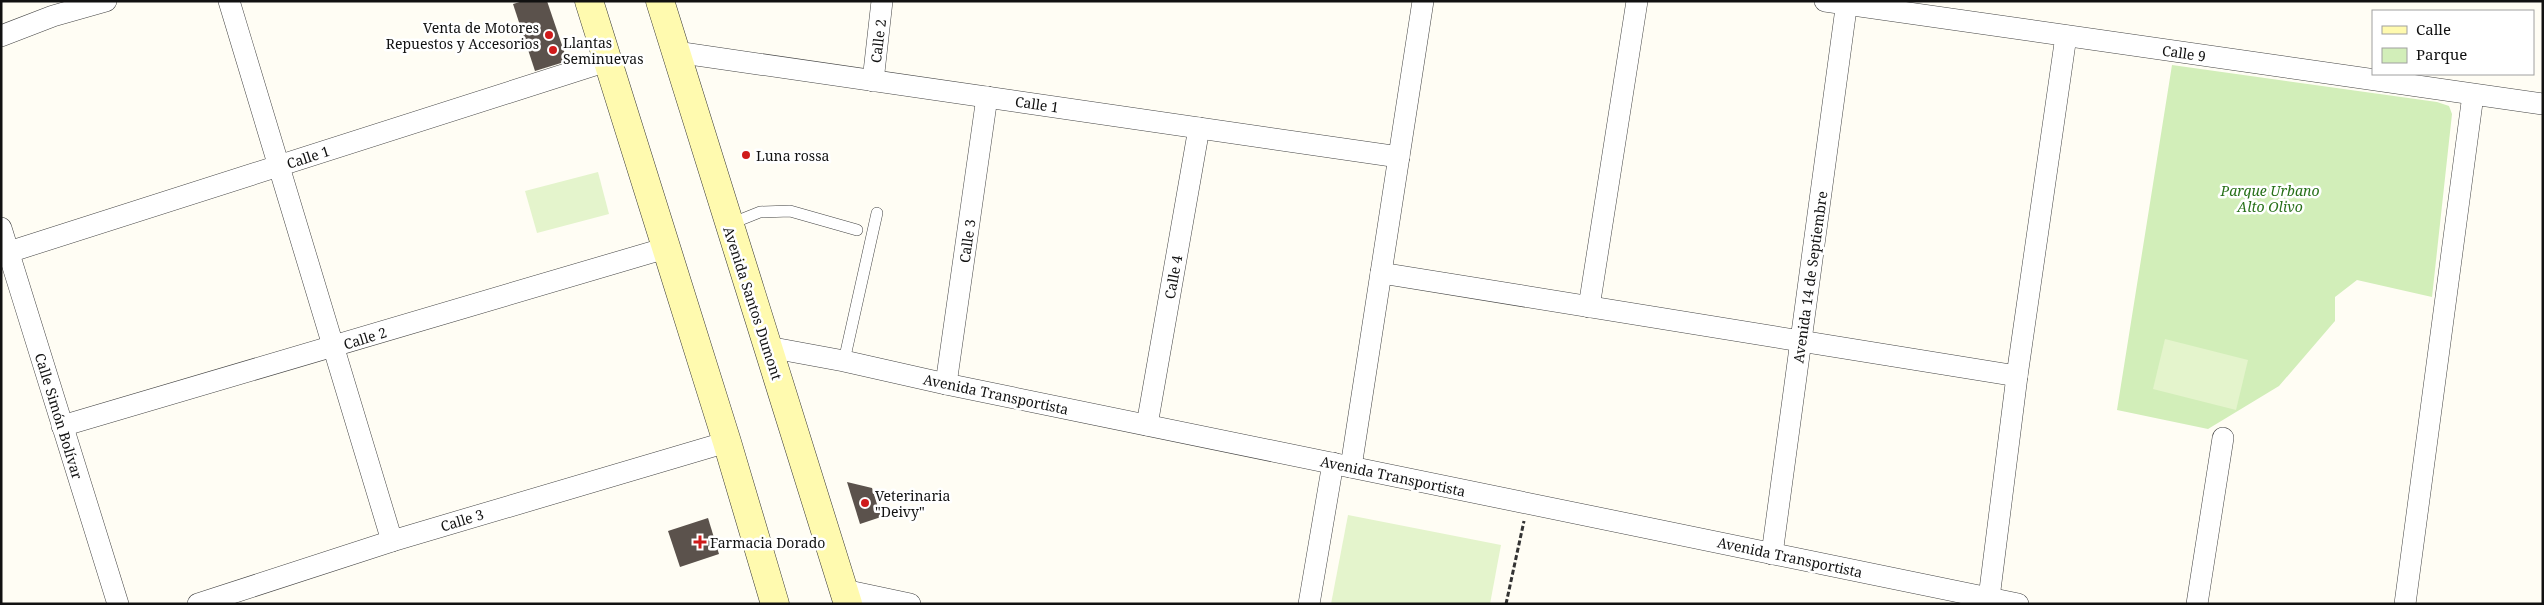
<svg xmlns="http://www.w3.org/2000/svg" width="2544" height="605" font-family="'Noto Serif',serif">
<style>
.green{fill:#d2eeb9}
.pitch{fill:#e4f4cc}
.building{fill:#5b524c}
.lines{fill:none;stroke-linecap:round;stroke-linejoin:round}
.lane-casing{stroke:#444;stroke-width:12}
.street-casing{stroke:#444;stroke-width:22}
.secondary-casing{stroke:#333;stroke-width:29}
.path{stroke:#333;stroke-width:3;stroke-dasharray:5 2.5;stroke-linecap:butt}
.lane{stroke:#fff;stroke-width:11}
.street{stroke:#fff;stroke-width:21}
.secondary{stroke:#fffaaf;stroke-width:28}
.poi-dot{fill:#cf1b1b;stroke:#fff;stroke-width:2}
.labels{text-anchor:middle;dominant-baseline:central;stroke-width:5;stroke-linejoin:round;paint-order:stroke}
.poi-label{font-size:14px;fill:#111;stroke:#fff;text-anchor:start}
.street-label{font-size:14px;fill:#111;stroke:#fff}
.park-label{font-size:14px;font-style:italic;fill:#277019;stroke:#fff}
</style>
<rect width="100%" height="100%" fill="#fffdf4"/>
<path class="green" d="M2172 65 2437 102 2449 106 2452 114 2432 297 2357 280 2335 297V321L2279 386 2208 429 2117 410Z"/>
<g class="pitch">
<path d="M598 172 609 214 537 233 525 191Z"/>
<path d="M2165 339 2248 360 2236 410 2153 389Z"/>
<path d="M1348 515 1501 545 1490 604H1331Z"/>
</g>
<g class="building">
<path d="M523 1H547L566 57 561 63 535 71 513 4Z"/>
<path d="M847 482 872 488 881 517 860 524Z"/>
<path d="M708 518 719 554 680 567 668 531Z"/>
</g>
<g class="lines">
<g class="lane-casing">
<g id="lane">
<path d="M730 224 760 212 790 211 857 230"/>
<path d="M844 361 877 213"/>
</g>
</g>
<g class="street-casing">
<g id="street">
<path d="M229 1 392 541"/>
<path d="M1825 1 2543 104"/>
<path d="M1 36 53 16 106 1"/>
<path d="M676 52 1399 157"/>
<path d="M873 81 882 1"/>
<path d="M1 228 118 604"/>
<path d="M9 252 607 61"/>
<path d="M1381 273 2017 376"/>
<path d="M1589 307 1637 1"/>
<path d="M768 347 844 361 946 384 2018 604"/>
<path d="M946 384 987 97"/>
<path d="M1147 425 1199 128"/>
<path d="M62 426 666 248"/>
<path d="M1351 467 1423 1"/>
<path d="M1772 554 1847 1"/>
<path d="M844 590 910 604"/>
<path d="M1989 598 2017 376 2066 36"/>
<path d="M198 604 392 541 727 442"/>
<path d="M1309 604 1333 463"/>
<path d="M2197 604 2223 438"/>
<path d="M2405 604 2473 95"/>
</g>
</g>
<g class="secondary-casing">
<g id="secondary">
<path d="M589 1 727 442 775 604"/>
<path d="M660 1 848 604"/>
</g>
</g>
<path class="path" d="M1506 604 1524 521"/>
<use href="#lane" class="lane"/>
<use href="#street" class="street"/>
<use href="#secondary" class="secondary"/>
</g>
<g class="poi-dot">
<circle cx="549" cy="35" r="5"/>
<circle cx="553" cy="50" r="5"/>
<circle cx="746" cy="155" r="5"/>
<circle cx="865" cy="503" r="5"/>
<path d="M697.5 534.5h5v5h5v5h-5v5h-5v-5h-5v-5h5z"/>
</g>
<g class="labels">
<g class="poi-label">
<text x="539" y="27" text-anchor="end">Venta de Motores<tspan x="539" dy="16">Repuestos y Accesorios</tspan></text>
<text x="563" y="42">Llantas<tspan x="563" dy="16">Seminuevas</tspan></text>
<text x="756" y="155">Luna rossa</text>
<text x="875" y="495">Veterinaria<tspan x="875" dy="16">"Deivy"</tspan></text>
<text x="710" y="542">Farmacia Dorado</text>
</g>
<g class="street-label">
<text transform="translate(878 41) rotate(-83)">Calle 2</text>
<text transform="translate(2184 53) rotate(8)">Calle 9</text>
<text transform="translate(1037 104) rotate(8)">Calle 1</text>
<text transform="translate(308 157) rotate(-18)">Calle 1</text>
<text transform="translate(967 241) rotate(-82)">Calle 3</text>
<text transform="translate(1173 277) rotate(-80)">Calle 4</text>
<text transform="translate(1810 277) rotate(-82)">Avenida 14 de Septiembre</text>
<text transform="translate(753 303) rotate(72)">Avenida Santos Dumont</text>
<text transform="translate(365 338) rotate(-17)">Calle 2</text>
<text transform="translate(996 394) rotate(12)">Avenida Transportista</text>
<text transform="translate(59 416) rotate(73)">Calle Simón Bolívar</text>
<text transform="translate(1393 476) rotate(12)">Avenida Transportista</text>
<text transform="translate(462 520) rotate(-17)">Calle 3</text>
<text transform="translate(1790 557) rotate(12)">Avenida Transportista</text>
</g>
<g class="park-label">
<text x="2270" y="190">Parque Urbano<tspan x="2270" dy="16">Alto Olivo</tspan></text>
</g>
</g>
<rect width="2544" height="605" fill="none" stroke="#111111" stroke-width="5"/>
<rect x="2372" y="10" width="162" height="65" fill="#ffffff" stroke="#a0a0a0"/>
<rect x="2382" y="26" width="25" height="8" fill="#fffaaf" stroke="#a0a0a0"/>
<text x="2416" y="35" font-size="15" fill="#111111">Calle</text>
<rect x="2382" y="48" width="25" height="15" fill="#d2eeb9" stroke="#a0a0a0"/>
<text x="2416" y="60" font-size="15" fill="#111111">Parque</text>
</svg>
